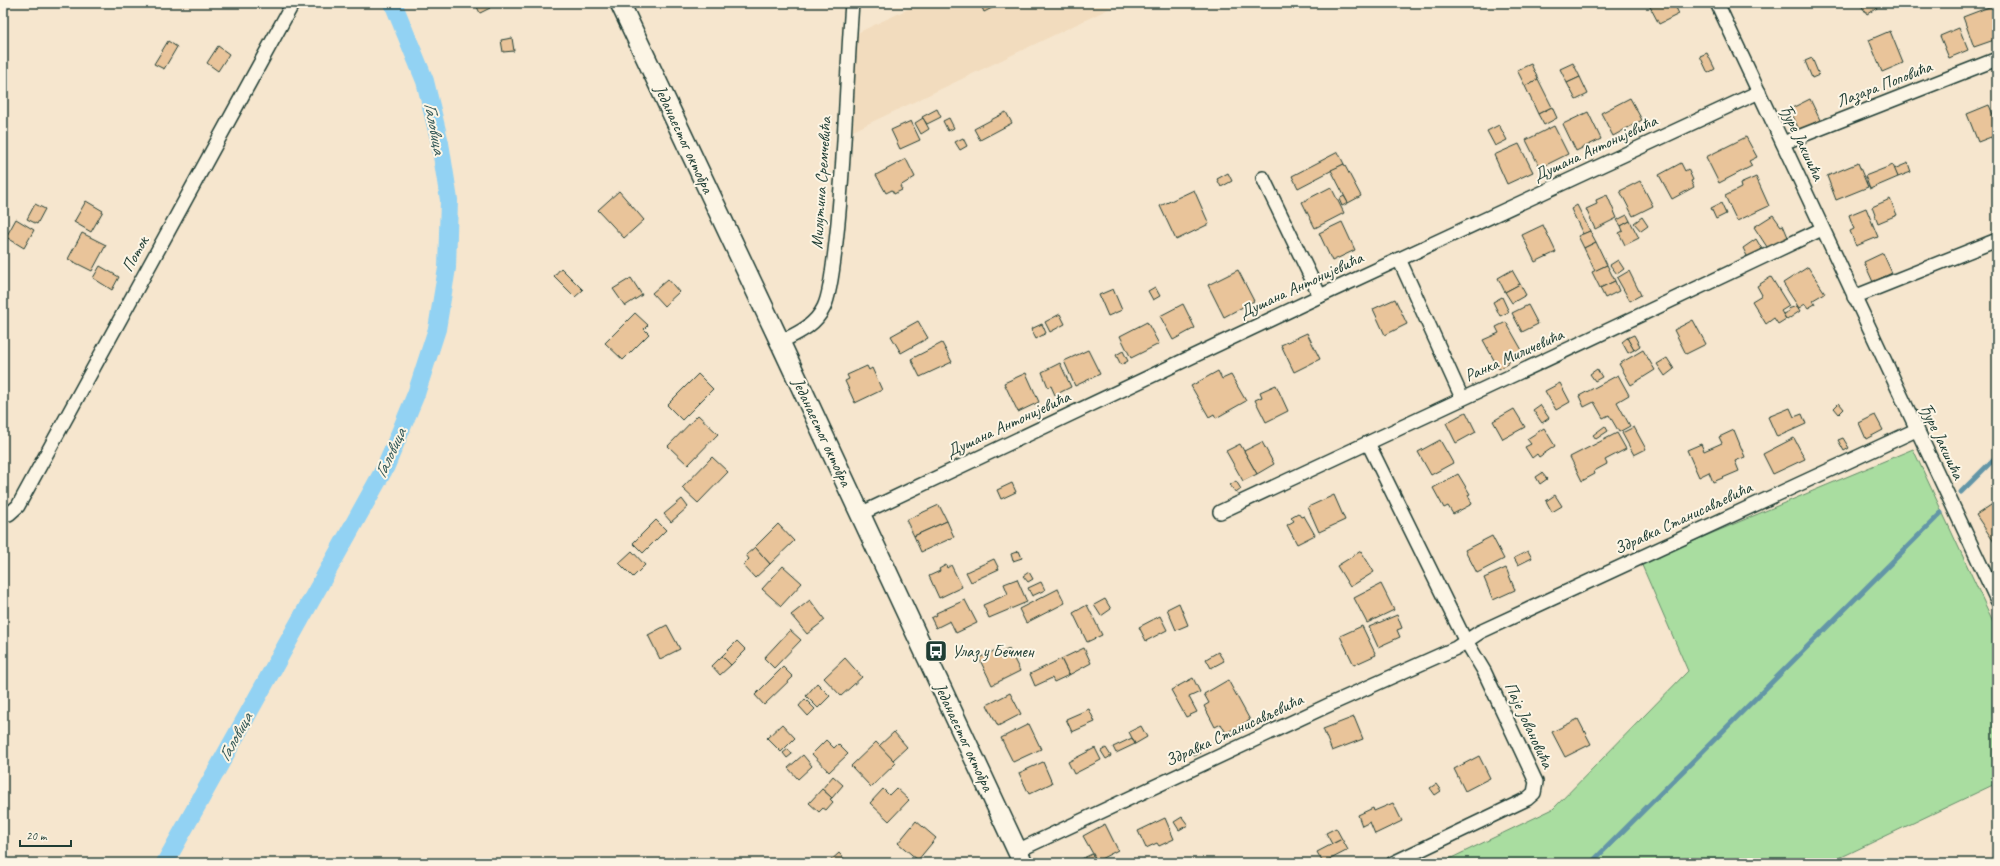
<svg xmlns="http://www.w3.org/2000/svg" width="2000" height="866" font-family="Caveat,sans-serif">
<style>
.built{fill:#f2dcbe}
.green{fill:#a9dda0;stroke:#648d6a}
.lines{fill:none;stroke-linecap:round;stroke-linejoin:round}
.stream{stroke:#6496a7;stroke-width:5}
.canal{stroke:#92d2f3;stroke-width:18}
.building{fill:#e9c49a;stroke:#1f3d34}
.street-casing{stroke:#1f3d34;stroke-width:16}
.secondary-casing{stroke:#1f3d34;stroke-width:22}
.street{stroke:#fcf5e5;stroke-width:13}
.secondary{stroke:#fcf5e5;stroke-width:19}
.labels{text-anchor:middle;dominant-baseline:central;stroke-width:4;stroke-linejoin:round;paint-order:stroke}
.street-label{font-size:17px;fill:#1f3d34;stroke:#fcf5e5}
.poi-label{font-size:17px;fill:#1f3d34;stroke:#fcf5e5;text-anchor:start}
.water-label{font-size:18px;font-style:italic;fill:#365b5a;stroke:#fcf5e5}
</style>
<rect width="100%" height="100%" fill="#f6e6ce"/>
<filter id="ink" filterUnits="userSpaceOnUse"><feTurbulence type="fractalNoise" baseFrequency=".025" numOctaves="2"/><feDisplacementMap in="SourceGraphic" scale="8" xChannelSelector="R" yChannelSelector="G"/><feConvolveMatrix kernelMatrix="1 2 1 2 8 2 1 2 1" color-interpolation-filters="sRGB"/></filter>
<g filter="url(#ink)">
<path class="built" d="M921 3H1121L853 131 857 33Z"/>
<path class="green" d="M1913 449 1997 630V783L1829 863H1441L1553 809 1688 671 1641 563Z"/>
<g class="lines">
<g class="stream">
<path d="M1961 492 1997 456"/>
<path d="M1591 863 1941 513"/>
</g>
<path class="canal" d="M165 863 386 466 416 394 437 329 447 268 449 200 440 143 425 81 393 3"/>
</g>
<g class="building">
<path d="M475 3H488L490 8 480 13Z"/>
<path d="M980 3H1002L984 12Z"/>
<path d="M1648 3H1674L1679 14 1659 24Z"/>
<path d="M1862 3H1873L1877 8 1867 14 1860 4Z"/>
<path d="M1997 4V39L1974 47 1963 17Z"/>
<path d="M1959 28 1968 50 1949 58 1940 36Z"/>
<path d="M1890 31 1903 63 1882 72 1869 40Z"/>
<path d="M512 38 514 51 503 52 501 40Z"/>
<path d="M168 41 177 47 164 69 154 64Z"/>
<path d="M218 46 229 54 218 71 207 63Z"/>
<path d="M1707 53 1715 69 1708 73 1700 56Z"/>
<path d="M1812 58 1819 75 1812 78 1805 61Z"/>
<path d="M1573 63 1580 77 1567 83 1560 69Z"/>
<path d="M1531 64 1538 79 1525 86 1517 70Z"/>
<path d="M1580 77 1588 94 1576 100 1567 83Z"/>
<path d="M1538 79 1552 107 1538 114 1525 86Z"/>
<path d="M1630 98 1642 120 1613 136 1601 113Z"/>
<path d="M1810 99 1820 120 1799 130 1790 109Z"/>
<path d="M1989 105 1997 124V138L1993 140 1991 137 1978 142 1967 114Z"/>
<path d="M1552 107 1557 118 1544 125 1538 114Z"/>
<path d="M937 109 941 117 927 124 922 117Z"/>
<path d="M1006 112 1012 123 980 140 974 129Z"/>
<path d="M1588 112 1601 139 1576 151 1563 124Z"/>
<path d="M923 118 929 129 921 134 915 123Z"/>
<path d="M949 118 954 128 948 131 943 121Z"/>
<path d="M911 121 920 140 900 149 891 130Z"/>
<path d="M1499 125 1507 140 1495 146 1487 131Z"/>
<path d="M1554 126 1568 154 1540 168 1526 140Z"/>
<path d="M1746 137 1757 157 1749 161 1752 166 1719 183 1706 157Z"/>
<path d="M963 138 967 146 960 150 955 142Z"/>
<path d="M1519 144 1533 172 1507 184 1494 155Z"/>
<path d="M1338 152 1344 164 1298 188 1292 176Z"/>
<path d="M906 159 915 177 900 186 902 190 894 194 892 190 886 193 876 175Z"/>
<path d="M1681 163 1685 171 1688 169 1693 180 1691 181 1694 187 1672 199 1659 175Z"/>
<path d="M1858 163 1868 187 1836 200 1827 176Z"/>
<path d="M1908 163 1911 172 1898 177 1894 169Z"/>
<path d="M1344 164 1361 196 1348 203 1331 170Z"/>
<path d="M1893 165 1898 177 1870 189 1865 176Z"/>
<path d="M1228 173 1232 181 1221 187 1217 179Z"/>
<path d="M1756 177 1769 206 1737 221 1725 196 1741 188 1740 184Z"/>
<path d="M1640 181 1653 206 1633 216 1620 191Z"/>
<path d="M1331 187 1344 213 1315 228 1302 202Z"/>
<path d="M1194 190 1209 224 1176 240 1160 206Z"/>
<path d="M619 191 644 220 624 238 598 210Z"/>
<path d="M1607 195 1617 218 1595 229 1586 209 1597 204 1596 200Z"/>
<path d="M1344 196 1348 203 1342 206 1339 199Z"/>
<path d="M1890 199 1897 215 1878 223 1872 207Z"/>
<path d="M86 201 103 211 91 232 74 222Z"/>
<path d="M1721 203 1726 214 1716 219 1711 208Z"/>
<path d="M35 204 45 209 37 224 27 219Z"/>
<path d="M1577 205 1590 231 1583 234 1571 209Z"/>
<path d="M1866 208 1878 237 1856 246 1850 231 1854 229 1849 215Z"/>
<path d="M1627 215 1630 221 1621 226 1617 220Z"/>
<path d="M1773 215 1781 226 1783 225 1788 237 1769 250 1754 227Z"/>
<path d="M1642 217 1648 226 1641 231 1634 223Z"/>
<path d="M16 219 34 230 24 248 6 237Z"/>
<path d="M1630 221 1639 238 1625 245 1619 233 1623 231 1621 226Z"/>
<path d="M1342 222 1355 250 1332 261 1319 233Z"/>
<path d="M1543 225 1556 252 1535 262 1522 235Z"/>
<path d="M1590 231 1596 242 1584 248 1578 236Z"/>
<path d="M82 233 106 245 92 271 68 259Z"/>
<path d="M1756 239 1762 249 1748 258 1743 248Z"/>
<path d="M1596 242 1607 265 1595 271 1584 248Z"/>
<path d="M1883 253 1892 273 1873 282 1864 262Z"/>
<path d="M1618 260 1624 269 1617 274 1610 265Z"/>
<path d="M1607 265 1615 281 1600 288 1592 272Z"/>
<path d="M100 266 119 277 112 290 93 278Z"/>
<path d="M1808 267 1825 293 1813 300 1815 304 1808 308 1805 304 1799 308 1783 283Z"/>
<path d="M561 268 583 290 575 297 554 276Z"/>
<path d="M1238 270 1254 301 1224 317 1208 285Z"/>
<path d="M1512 270 1520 284 1505 292 1498 278Z"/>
<path d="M1629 271 1641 295 1630 301 1617 278Z"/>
<path d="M1771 277 1789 306 1781 311 1786 319 1778 324 1774 318 1766 324 1752 301 1762 295 1757 286Z"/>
<path d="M631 278 642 295 625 306 613 289Z"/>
<path d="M668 279 679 292 664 306 652 293Z"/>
<path d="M1615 281 1619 291 1605 298 1600 288Z"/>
<path d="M1520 284 1526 295 1512 303 1505 292Z"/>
<path d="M1155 287 1160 296 1153 300 1148 291Z"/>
<path d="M1113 289 1122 310 1108 316 1099 295Z"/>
<path d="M1502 297 1509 312 1500 316 1493 302Z"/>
<path d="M1395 299 1407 324 1385 335 1373 309Z"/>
<path d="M1183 304 1195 328 1173 340 1160 316Z"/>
<path d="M1528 305 1538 324 1522 332 1512 313Z"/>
<path d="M1797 306 1800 311 1787 320 1783 314 1789 311 1788 309Z"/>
<path d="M635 313 648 325 644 329 649 334 623 360 605 343Z"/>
<path d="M1060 314 1065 324 1050 332 1045 322Z"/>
<path d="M1693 320 1706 344 1686 354 1674 330Z"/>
<path d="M918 321 928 338 901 353 891 336Z"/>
<path d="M1147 322 1159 344 1131 358 1120 336Z"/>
<path d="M1506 322 1523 352 1508 361 1509 363 1499 369 1483 340 1499 333 1496 327Z"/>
<path d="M1042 324 1046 333 1036 339 1031 329Z"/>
<path d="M1307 333 1320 359 1294 372 1281 345Z"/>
<path d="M1634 335 1640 346 1634 350 1627 338Z"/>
<path d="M1627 338 1634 350 1628 353 1622 342Z"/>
<path d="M942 343 952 362 920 377 911 359Z"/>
<path d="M1088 350 1100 374 1075 386 1064 361Z"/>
<path d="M1643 350 1655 370 1631 385 1619 364Z"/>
<path d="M1123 351 1128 361 1121 365 1116 355Z"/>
<path d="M1667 358 1674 369 1665 376 1657 364Z"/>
<path d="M1060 363 1071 387 1055 395 1051 386 1048 387 1042 372Z"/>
<path d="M867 366 869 370 872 368 882 390 855 403 845 381 849 379 847 375Z"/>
<path d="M1597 369 1602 377 1595 381 1590 374Z"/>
<path d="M1218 371 1222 379 1231 375 1246 401 1216 418 1214 414 1209 417 1191 386Z"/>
<path d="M1026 373 1039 402 1018 412 1004 383Z"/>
<path d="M698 374 713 389 682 420 667 405Z"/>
<path d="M1618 375 1629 395 1617 402 1630 426 1619 432 1609 415 1603 418 1594 402 1584 407 1579 396Z"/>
<path d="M1560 383 1570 402 1556 410 1545 391Z"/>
<path d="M1276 385 1288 411 1266 422 1255 400 1262 397 1260 392Z"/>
<path d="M1839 403 1844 409 1839 414 1834 408Z"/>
<path d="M1540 405 1549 418 1542 423 1533 410Z"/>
<path d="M1790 408 1794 417 1802 414 1806 424 1777 437 1768 417Z"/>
<path d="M1514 409 1525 427 1503 439 1493 421Z"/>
<path d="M1466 412 1476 432 1456 443 1446 423Z"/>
<path d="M698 415 718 434 688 465 668 446Z"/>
<path d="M1875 415 1883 430 1866 439 1859 423Z"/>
<path d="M1605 426 1608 431 1596 439 1593 435Z"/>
<path d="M1634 427 1646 449 1634 455 1622 433Z"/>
<path d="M1544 428 1555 446 1539 457 1537 454 1532 458 1525 447 1531 444 1527 439Z"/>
<path d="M1734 430 1745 457 1735 461 1739 471 1713 482 1709 472 1699 477 1687 450 1701 444 1704 451 1722 443 1719 437Z"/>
<path d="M1617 433 1626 449 1605 460 1607 464 1594 471 1595 474 1582 481 1570 457Z"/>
<path d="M1794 438 1805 459 1773 474 1763 454Z"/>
<path d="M1843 438 1849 448 1844 451 1838 440Z"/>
<path d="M1440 440 1453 463 1431 475 1418 452Z"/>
<path d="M1262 442 1274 464 1257 474 1244 451Z"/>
<path d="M1240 444 1257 474 1243 481 1226 451Z"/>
<path d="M712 457 728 472 698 503 682 488Z"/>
<path d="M1542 473 1547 479 1540 484 1536 477Z"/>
<path d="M1458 474 1470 494 1468 495 1472 504 1453 514 1448 506 1444 508 1433 488Z"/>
<path d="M1236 481 1241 489 1236 493 1230 485Z"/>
<path d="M1012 483 1016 492 1001 499 997 490Z"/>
<path d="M1334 495 1345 520 1319 532 1308 507Z"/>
<path d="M1555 495 1562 506 1552 512 1546 501Z"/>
<path d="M682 499 688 507 671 522 664 514Z"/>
<path d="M1997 501V540L1994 542 1976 515Z"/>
<path d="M939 505 947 521 914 536 906 520Z"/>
<path d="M1298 513 1301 517 1304 516 1315 535 1297 544 1287 525 1294 521 1291 517Z"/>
<path d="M656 520 666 530 643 553 633 543Z"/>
<path d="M947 521 954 537 921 552 914 536Z"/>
<path d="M778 524 794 541 770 564 755 547Z"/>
<path d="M1492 536 1504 559 1477 573 1465 550Z"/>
<path d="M755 547 770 564 755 578 743 565 749 559 746 555Z"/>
<path d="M632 551 645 565 633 577 619 563Z"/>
<path d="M1019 551 1022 558 1013 561 1011 554Z"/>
<path d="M1361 551 1374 572 1350 587 1337 566Z"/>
<path d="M1528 551 1532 558 1518 565 1514 558Z"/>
<path d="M994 559 999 569 971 582 966 572Z"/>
<path d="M946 565 947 568 951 565 962 587 939 598 929 576 940 571 939 569Z"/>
<path d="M783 566 802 583 781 606 762 589Z"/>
<path d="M1506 568 1515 590 1493 600 1484 578Z"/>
<path d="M1029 572 1033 579 1028 582 1023 576Z"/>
<path d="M1017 579 1027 602 989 618 983 605 1008 594 1004 584Z"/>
<path d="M1041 582 1045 590 1032 596 1028 588Z"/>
<path d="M1381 584 1394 610 1367 623 1354 598Z"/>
<path d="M1058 589 1065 603 1026 623 1019 609Z"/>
<path d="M1105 599 1111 609 1101 616 1094 605Z"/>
<path d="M810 600 825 620 807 634 791 615Z"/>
<path d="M965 600 977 623 956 633 950 621 936 628 931 618 937 615 936 613Z"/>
<path d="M1179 603 1188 625 1176 630 1167 609Z"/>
<path d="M1087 605 1102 635 1087 642 1073 613Z"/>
<path d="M1397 615 1402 628 1397 630 1400 637 1378 647 1369 627Z"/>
<path d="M1160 616 1167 630 1146 641 1139 627Z"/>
<path d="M667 625 680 649 660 659 648 635Z"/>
<path d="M1362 626 1376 655 1354 665 1340 636Z"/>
<path d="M790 630 801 640 774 668 764 658Z"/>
<path d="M737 641 746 650 731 665 722 656Z"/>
<path d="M1084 648 1091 663 1069 675 1061 659Z"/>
<path d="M1009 649 1020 671 992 685 979 658 996 650 998 654Z"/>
<path d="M1218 652 1224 661 1211 668 1206 659Z"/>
<path d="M722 656 731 665 720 675 712 666Z"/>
<path d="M845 658 862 677 841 696 824 678Z"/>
<path d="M1061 659 1069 675 1054 682 1052 678 1035 686 1030 674Z"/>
<path d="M783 667 793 677 764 705 755 695Z"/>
<path d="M1193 678 1200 692 1189 697 1197 712 1186 717 1171 690Z"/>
<path d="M1228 680 1250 720 1226 733 1221 724 1215 727 1204 706 1209 703 1204 694Z"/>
<path d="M817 683 830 696 818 708 806 696Z"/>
<path d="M1010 693 1021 714 998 726 987 705Z"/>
<path d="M805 699 815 709 808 716 799 706Z"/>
<path d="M1089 709 1095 722 1072 732 1066 719Z"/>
<path d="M1354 717 1363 739 1332 751 1323 729Z"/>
<path d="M1578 719 1591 744 1565 757 1552 732Z"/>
<path d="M782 724 795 738 781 752 767 738Z"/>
<path d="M1029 724 1041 749 1013 762 1001 738Z"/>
<path d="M1141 726 1147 737 1135 744 1129 732Z"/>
<path d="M894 732 907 747 893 760 879 746Z"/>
<path d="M1132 738 1135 744 1116 753 1113 747Z"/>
<path d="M826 740 834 748 838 744 848 754 829 772 812 754Z"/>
<path d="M876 742 896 763 871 787 851 766Z"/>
<path d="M1196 746 1200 753 1194 756 1190 749Z"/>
<path d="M1095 748 1101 760 1074 774 1068 762Z"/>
<path d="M1106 748 1111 756 1106 759 1101 751Z"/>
<path d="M788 749 792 754 787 758 783 753Z"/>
<path d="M803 755 812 766 798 779 788 768Z"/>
<path d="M1479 756 1490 778 1465 791 1454 769Z"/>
<path d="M1043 762 1052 783 1029 794 1019 773Z"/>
<path d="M833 776 843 785 832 798 822 789Z"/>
<path d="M1436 784 1441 791 1435 795 1430 788Z"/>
<path d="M896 788 909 800 889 821 870 803 883 789 889 795Z"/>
<path d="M822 789 832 798 830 799 833 802 826 810 823 808 819 812 809 803Z"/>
<path d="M1393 803 1402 821 1375 834 1370 822 1362 826 1358 815 1373 808 1374 811Z"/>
<path d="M1182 817 1188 825 1179 830 1174 822Z"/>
<path d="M1165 818 1174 839 1159 846 1157 843 1146 848 1138 831Z"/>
<path d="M916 821 936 838 918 860 898 843Z"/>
<path d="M1105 824 1118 850 1097 861 1083 836Z"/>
<path d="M1336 828 1342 839 1332 844 1326 833Z"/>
<path d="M1342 839 1348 850 1323 863 1317 852Z"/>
<path d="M839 853 848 863 829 862Z"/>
<path d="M1092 854 1096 863H1073Z"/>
</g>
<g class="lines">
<g class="street-casing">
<g id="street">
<path d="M1717 3 1997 600"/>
<path d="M1783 143 1997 59"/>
<path d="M1263 178 1320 296"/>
<path d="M1399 259 1462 398"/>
<path d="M1854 297 1997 240"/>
<path d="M780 342C798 333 815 326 824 307 831 293 834 258 836 242 845 163 846 82 852 3"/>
<path d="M1368 443 1463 636 1484 671 1536 782 1534 793 1527 799 1393 863"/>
<path d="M1220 512C1421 418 1622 325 1822 229"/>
<path d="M3 514H9L18 506 293 3"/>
<path d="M860 514 1320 296 1759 92"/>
<path d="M1017 851 1333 703 1456 648 1480 632 1916 430"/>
</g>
</g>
<g class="secondary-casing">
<path id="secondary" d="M620 3 780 342 1023 863"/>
</g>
<use href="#street" class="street"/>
<use href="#secondary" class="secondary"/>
</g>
</g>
<defs>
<g id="bus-square" transform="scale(1.15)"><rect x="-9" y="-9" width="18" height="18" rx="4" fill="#1f3d34" stroke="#fcf5e5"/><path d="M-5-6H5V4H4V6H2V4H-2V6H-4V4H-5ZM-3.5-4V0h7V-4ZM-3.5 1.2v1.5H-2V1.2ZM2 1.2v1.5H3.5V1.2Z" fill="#fff"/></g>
</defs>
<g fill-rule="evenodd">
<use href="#bus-square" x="936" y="651"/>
</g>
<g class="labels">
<g class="street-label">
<text transform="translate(1884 84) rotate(-21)">Лазара Поповића</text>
<text transform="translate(684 139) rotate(65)">Једанаестог октобра</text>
<text transform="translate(1802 142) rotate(65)">Ђуре Јакшића</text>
<text transform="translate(1595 148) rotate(-25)">Душана Антонијевића</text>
<text transform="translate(821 183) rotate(-86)">Милутина Сремчевића</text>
<text transform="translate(135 254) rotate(-61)">Поток</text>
<text transform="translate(1301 285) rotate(-25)">Душана Антонијевића</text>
<text transform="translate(1514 355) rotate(-24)">Ранка Миличевића</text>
<text transform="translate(1008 424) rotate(-25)">Душана Антонијевића</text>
<text transform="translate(822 432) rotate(65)">Једанаестог октобра</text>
<text transform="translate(1942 441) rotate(65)">Ђуре Јакшића</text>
<text transform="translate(1683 518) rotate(-25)">Здравка Станисављевића</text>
<text transform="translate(1529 725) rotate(65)">Паје Јовановића</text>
<text transform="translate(1234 730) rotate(-25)">Здравка Станисављевића</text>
<text transform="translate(964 737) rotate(65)">Једанаестог октобра</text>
</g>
<g class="poi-label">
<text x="952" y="651">Улаз у Бечмен</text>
</g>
<g class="water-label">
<text transform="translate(435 128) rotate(79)">Галовица</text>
<text transform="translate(390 453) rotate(-65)">Галовица</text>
<text transform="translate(235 737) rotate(-61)">Галовица</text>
</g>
</g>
<rect width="2000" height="866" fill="none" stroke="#fcf5e5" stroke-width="16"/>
<rect x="8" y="8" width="1984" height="850" fill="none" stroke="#1f3d34" stroke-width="1.5" filter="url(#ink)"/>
<path d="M20 840v6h51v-6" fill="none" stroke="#1f3d34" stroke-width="2"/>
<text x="26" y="840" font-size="12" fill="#1f3d34" stroke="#fcf5e5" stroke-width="3" paint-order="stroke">20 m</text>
</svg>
